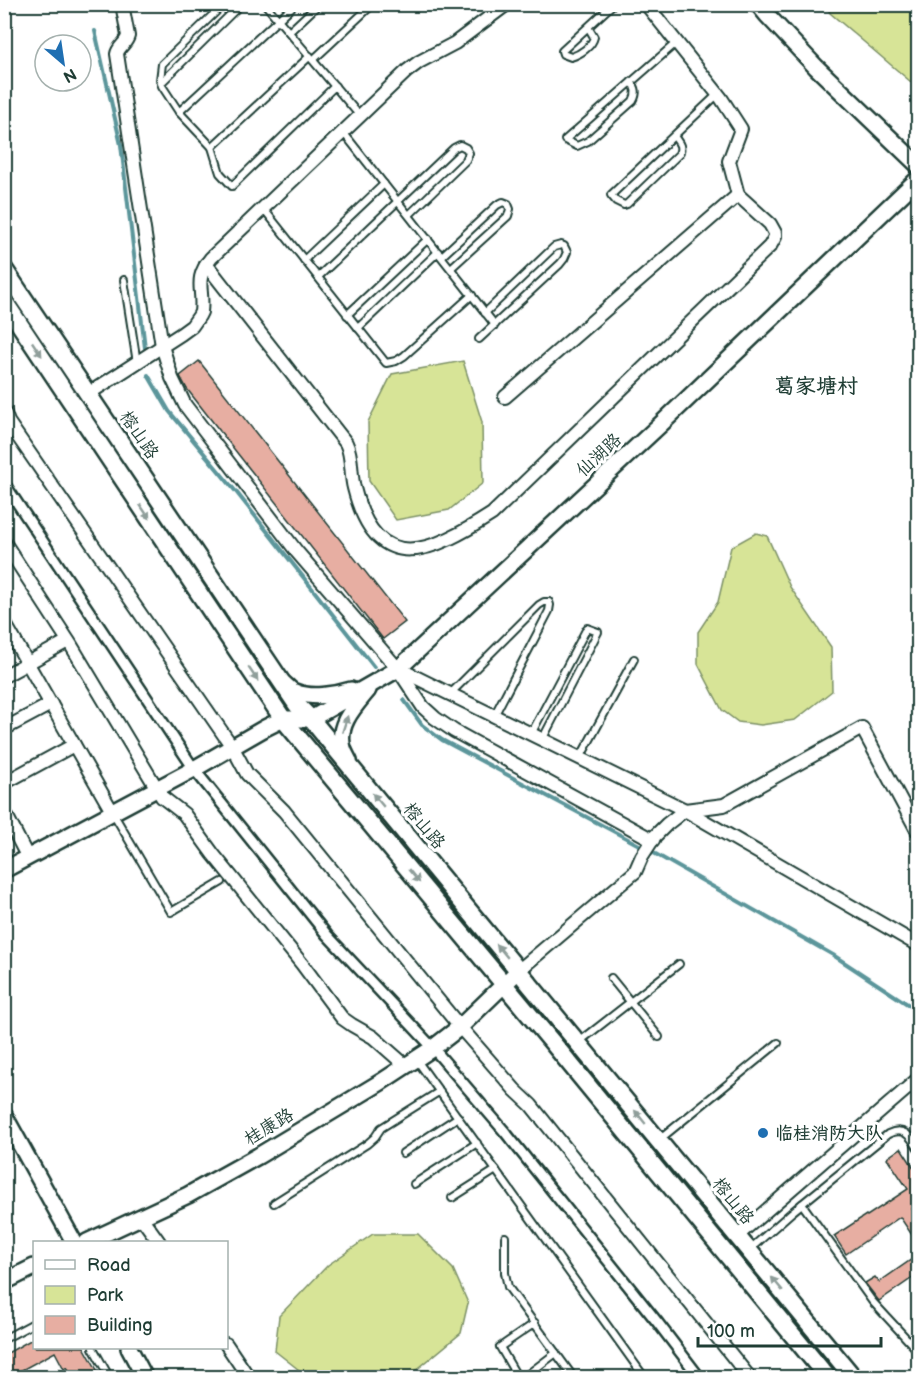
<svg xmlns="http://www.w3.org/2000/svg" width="923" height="1382" font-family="'Balsamiq Sans','LXGW WenKai TC',sans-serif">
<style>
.green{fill:#d7e497;stroke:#7b9066;stroke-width:1.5}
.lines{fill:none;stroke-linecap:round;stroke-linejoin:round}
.stream{stroke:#5b969b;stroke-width:4}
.building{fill:#e7aea2;stroke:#1f3d34;stroke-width:1.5}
.service-casing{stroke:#1f3d34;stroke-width:10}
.pedestrian-casing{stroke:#1f3d34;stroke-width:14}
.minor-casing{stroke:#1f3d34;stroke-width:16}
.tertiary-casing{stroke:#1f3d34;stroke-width:20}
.secondary-casing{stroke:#1f3d34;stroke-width:21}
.service{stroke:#fff;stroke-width:6}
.pedestrian{stroke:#fff;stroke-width:9}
.minor{stroke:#fff;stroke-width:12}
.tertiary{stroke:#fff;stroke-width:15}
.secondary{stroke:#fff;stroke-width:16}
.oneway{fill:#8f9e9a}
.poi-dot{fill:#1f6fb2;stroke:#fff;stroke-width:2}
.labels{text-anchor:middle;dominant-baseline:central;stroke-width:6;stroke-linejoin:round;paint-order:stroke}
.street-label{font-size:18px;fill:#1f3d34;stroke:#fff}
.poi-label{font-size:18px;font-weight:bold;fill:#1f3d34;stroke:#fff;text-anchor:start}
.quarter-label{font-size:21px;font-weight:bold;fill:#1f3d34;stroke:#fff}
</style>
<rect width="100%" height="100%" fill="#fff"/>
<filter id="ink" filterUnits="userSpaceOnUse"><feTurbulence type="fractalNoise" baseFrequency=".0167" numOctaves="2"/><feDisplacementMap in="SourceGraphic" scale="12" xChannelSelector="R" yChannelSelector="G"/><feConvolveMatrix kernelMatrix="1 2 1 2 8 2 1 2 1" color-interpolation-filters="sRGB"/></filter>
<g filter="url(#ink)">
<g class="green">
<path d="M826 5H918V88L830 13Z"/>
<path d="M463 361 482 422 483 483 449 510 396 520 369 481 368 422 392 374Z"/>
<path d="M756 533 767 536 790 587 831 647 832 691 795 720 761 725 738 722 722 710 698 664V632L718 602 731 547Z"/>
<path d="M373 1234H418L453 1269 468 1303 461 1333 409 1376 401 1378 308 1377 275 1351 279 1316 328 1265Z"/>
</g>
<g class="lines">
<g class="stream">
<path d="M89 4 90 7"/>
<path d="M95 31 121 145 145 348"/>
<path d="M148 375 169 411 237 493 374 667"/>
<path d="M404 700 422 725 442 740 641 846"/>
<path d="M652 852 833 955 918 1011"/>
</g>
</g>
<g class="building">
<path d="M199 361 405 622 383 639 187 389 180 376Z"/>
<path d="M901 1148 918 1174V1204L912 1209 918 1219V1244L900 1217 846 1254 834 1236 866 1215 867 1216 908 1189 887 1158Z"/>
<path d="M918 1255V1274L879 1301 865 1283 875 1277 879 1282Z"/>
<path d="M34 1338V1347H84L101 1377H73L67 1367 64 1369 55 1352 9 1377H4V1355Z"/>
</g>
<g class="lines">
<g class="service-casing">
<g id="service">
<path d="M224 4 162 64 160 80 162 86 179 112 212 147 220 173 232 186 335 86"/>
<path d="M265 4 360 116"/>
<path d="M588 27 594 37C592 46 581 54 571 57L563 54 562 51 613 4"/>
<path d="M289 32 319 4"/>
<path d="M313 60 373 4"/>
<path d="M631 82C637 88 637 94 633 101L588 141 577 146 565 140 676 43"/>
<path d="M161 83 241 4"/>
<path d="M179 112 295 4"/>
<path d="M343 132 495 325"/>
<path d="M674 136C678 142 683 146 679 154L627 204 624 205 616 201 611 195 718 94"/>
<path d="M212 147 310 56"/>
<path d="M263 208 386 363 396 361 404 356 472 295"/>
<path d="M442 256 497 205 503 202 508 204 510 209 508 216 451 268"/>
<path d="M304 260 384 184"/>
<path d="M318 277 454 148 460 145 466 148 469 153 466 160 409 215"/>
<path d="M124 280 137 363"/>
<path d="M347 315 428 239"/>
<path d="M358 328 438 252"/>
<path d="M479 339 560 264 564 259 567 252 564 246 561 245 554 247 485 313"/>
<path d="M450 694 539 605 544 602H549L550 605 549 611 494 716"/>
<path d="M531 734 587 628 598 632 542 740"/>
<path d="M580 758 634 659"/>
<path d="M113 813 171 912 222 882"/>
<path d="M611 978 659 1037"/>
<path d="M579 1042 679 964"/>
<path d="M416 1059 645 1378"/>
<path d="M659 1140 778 1043"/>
<path d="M403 1153 458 1117"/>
<path d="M414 1184 477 1143"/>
<path d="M452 1198 496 1170"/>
<path d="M274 1203 367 1144 375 1137 381 1128 440 1091"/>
<path d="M802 1204 872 1301 918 1351"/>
<path d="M505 1237V1273L508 1287 574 1378"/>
<path d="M749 1250 792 1212 888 1134C904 1126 910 1136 918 1148"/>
<path d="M4 1339 34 1323"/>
<path d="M93 1348 110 1378"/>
<path d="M51 1378 58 1374"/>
<path d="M518 1378 500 1347 535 1323"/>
<path d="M523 1378 556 1353"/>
</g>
</g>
<g class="pedestrian-casing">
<path id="pedestrian" d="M4 483 194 769 327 935 433 1048 505 1132 658 1323 700 1378"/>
</g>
<g class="minor-casing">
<g id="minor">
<path d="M122 4 128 36C126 44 118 47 117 54L162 346 172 378 185 405 297 552 398 669 423 707 435 718 454 731 653 840"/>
<path d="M646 4 721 98 741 129 729 161 738 195"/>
<path d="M206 264 346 443C353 457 350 473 354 488 377 579 433 552 492 514L770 246 775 237V233L770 224 738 195 505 397"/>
<path d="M88 394 181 334 192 326 199 316 201 312C204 288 193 281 211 258L407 71 419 62 455 43 507 4"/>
<path d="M4 411 8 422 233 748 247 774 284 811 460 1027 515 1090 531 1105 750 1378"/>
<path d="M4 542 71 645 162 797 184 814 213 854 302 964 342 1018 352 1025 373 1037 406 1066"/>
<path d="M4 622 113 813"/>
<path d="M399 669 685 810 918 945"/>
<path d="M4 676 68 641"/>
<path d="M4 729 51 704"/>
<path d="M4 783 74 745"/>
<path d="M4 811 28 858"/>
<path d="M518 971 635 872 642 856 655 836 667 824 685 810 724 805 862 728 918 832"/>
<path d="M141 1217 159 1242"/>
<path d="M737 1236 918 1079"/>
<path d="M226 1344 249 1378"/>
</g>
</g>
<g class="tertiary-casing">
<g id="tertiary">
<path d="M758 4 767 15 816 67 918 165"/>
<path d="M283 683C287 686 291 691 295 692 311 699 335 695 351 690"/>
<path d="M349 761C347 757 344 752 343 748 336 725 355 706 368 690"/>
<path d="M4 870 194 769 265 728 283 719H311L398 669 661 424 918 179"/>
<path d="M4 1115 74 1242"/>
<path d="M87 1242 188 1195 258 1156 381 1082 433 1048 460 1027 518 971"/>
<path d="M4 1282 34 1267"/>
<path d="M129 1348 145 1378"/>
</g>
</g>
<g class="secondary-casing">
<g id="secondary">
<path d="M4 269 297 705 311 719 854 1378"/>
<path d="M4 301 283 719 552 1042 828 1378"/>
</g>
</g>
<use href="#service" class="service"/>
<use href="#pedestrian" class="pedestrian"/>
<use href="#minor" class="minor"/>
<use href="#tertiary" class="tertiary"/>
<use href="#secondary" class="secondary"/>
</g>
<defs><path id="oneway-solid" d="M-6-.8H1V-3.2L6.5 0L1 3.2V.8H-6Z" transform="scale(1.5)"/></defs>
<g class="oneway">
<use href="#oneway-solid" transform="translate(37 349) rotate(56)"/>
<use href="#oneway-solid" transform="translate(145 512) rotate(56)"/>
<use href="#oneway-solid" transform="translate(253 674) rotate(56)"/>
<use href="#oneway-solid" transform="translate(345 724) rotate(-72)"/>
<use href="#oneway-solid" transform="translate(378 800) rotate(-130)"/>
<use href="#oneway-solid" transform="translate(414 876) rotate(50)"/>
<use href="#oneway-solid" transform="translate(502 951) rotate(-130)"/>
<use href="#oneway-solid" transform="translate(640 1117) rotate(-129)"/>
<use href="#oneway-solid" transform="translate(777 1284) rotate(-130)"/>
</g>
</g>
<circle class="poi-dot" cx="763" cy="1133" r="6"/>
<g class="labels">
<g class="street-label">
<text transform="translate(139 435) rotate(56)">榕山路</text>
<text transform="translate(599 455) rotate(-43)">仙湖路</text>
<text transform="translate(424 826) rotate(50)">榕山路</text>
<text transform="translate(269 1127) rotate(-31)">桂康路</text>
<text transform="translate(733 1201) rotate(51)">榕山路</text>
</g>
<g class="poi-label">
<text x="775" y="1133">临桂消防大队</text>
</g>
<g class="quarter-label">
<text x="816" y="386">葛家塘村</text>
</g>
</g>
<rect width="923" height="1382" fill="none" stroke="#fff" stroke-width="24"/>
<rect x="12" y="12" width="899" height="1358" fill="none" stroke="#1f3d34" stroke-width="2" filter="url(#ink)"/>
<rect x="33" y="1241" width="195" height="108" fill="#ffffff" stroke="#a5b1ae" stroke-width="1.5"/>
<rect x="45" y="1260" width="30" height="9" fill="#ffffff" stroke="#a5b1ae" stroke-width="1.5"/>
<text x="87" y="1271" font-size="18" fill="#1f3d34">Road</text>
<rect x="45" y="1286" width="30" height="18" fill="#d7e497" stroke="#a5b1ae" stroke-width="1.5"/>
<text x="87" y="1301" font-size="18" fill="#1f3d34">Park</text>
<rect x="45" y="1316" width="30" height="18" fill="#e7aea2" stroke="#a5b1ae" stroke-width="1.5"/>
<text x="87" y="1331" font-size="18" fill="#1f3d34">Building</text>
<g transform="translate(63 63) rotate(151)"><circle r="28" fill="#ffffff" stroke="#a5b1ae" stroke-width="1.5"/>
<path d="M0-4.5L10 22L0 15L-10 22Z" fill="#1f6fb2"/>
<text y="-9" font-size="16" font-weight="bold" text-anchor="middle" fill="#1f3d34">N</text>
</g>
<path d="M698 1337v9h183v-9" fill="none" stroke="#1f3d34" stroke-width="3"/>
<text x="707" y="1337" font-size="18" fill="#1f3d34" stroke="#ffffff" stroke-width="4.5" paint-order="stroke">100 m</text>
</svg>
